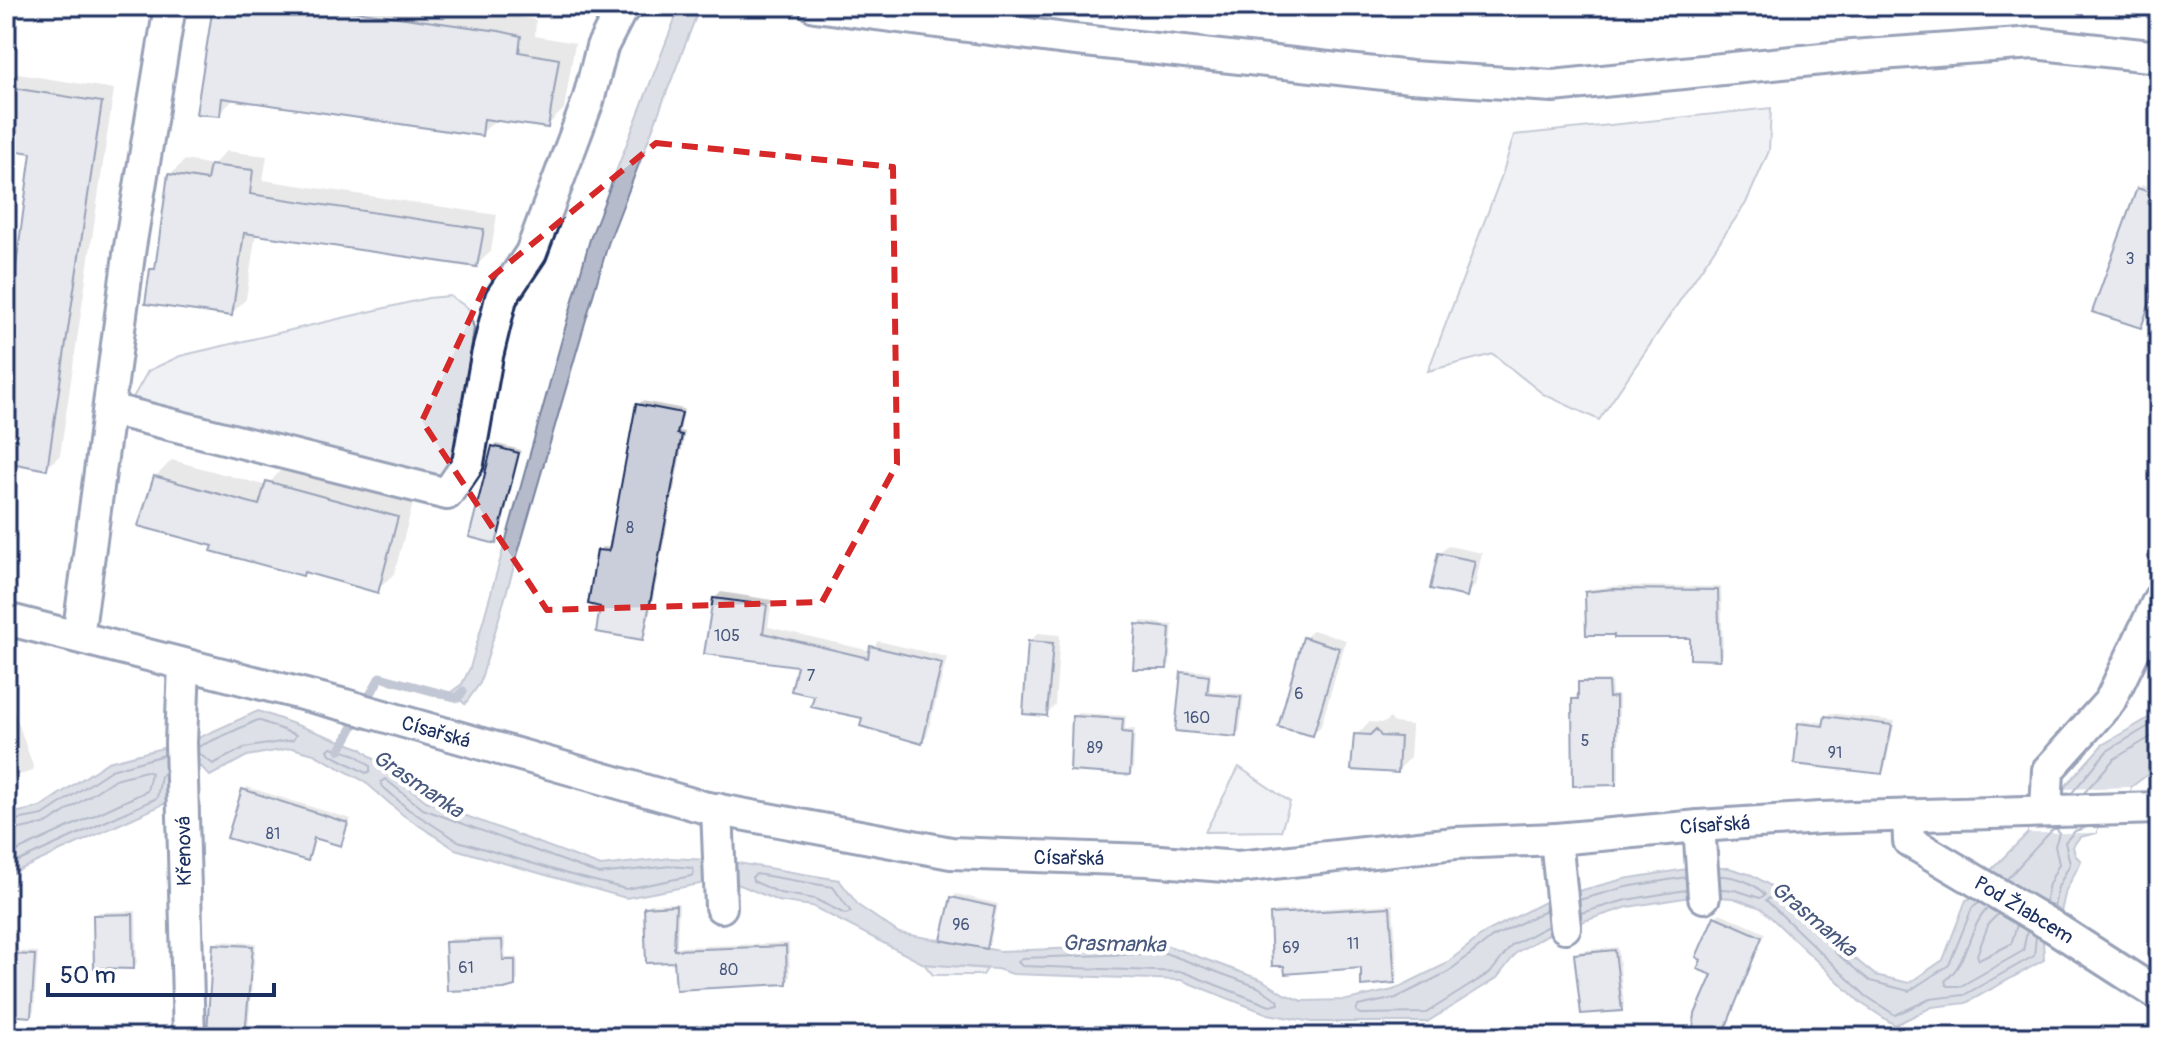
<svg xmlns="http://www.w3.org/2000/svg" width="2165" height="1043" font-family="Pangolin,sans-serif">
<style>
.green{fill:#dee1e7;stroke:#7c88a2;stroke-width:2}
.water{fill:#b5bbca;stroke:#77839f;stroke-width:2}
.pier{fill:#fff}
.shadow{fill:#0003}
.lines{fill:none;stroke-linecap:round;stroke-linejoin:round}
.shore{stroke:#596789;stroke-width:2}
.stream{stroke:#77839f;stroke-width:9}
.building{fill:#caceda;stroke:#1b2f5e;stroke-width:2}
.minor-casing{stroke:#1b2f5e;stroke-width:36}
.minor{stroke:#fff;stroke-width:30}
.marked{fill:none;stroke:#d62828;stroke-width:6;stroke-dasharray:16 10;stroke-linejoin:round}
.labels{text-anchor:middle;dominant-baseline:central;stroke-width:8;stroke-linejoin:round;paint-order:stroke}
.number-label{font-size:16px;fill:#47577d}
.street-label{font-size:20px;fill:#1b2f5e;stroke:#fff}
.water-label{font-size:22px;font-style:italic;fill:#49597e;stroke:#fff}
</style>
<rect width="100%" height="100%" fill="#fff"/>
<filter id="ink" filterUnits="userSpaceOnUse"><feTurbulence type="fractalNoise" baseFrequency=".0125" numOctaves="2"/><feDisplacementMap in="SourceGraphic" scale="16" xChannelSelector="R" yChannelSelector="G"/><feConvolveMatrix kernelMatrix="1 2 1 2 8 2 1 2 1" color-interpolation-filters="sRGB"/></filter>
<g filter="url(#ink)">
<g class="green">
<path d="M1771 108 1769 151 1746 203 1599 420 1543 394 1493 354 1428 371 1503 172 1514 135Z"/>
<path d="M450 296 468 308 474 328 456 456 447 475 423 479 131 401 148 371 180 356 428 298Z"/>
<path d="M1239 767 1290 802 1281 831 1205 832Z"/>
<path d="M924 964 987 969 983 975H933Z"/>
</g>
<g class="water">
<path d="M680 6H700L608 244 480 683 465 704 451 692 462 684 470 668 590 239Z"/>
<path d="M258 711 360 748 426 801 601 866 671 858 726 861 839 880 859 906 899 933 1000 951 1166 945 1262 980 1284 994 1302 1001 1347 1000 1393 990 1444 965 1486 932 1552 898 1624 879 1693 868H1729L1752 875 1811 910 1843 949 1875 975 1909 983 1943 960 1966 900 1973 898 1991 870 2028 833V828L2063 794V789L2102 745 2159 712V766L2131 787 2130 791 2097 828V833L2080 837 2073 846 2075 855 2081 861 2066 890 2061 912 2043 940 2044 960 1966 1003 1932 1007 1895 1025 1861 1003 1761 908 1733 898 1696 896 1628 907 1556 930 1517 952 1497 978 1427 1022H1312L1268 1014 1181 980 1013 974 997 969 924 964 812 906 778 901 726 879 626 898 455 849 403 815 364 781 314 754 292 748 247 756 210 776 196 761 169 778 166 803 6 876V815L40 807 108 762 194 740Z"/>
</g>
<path class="pier" d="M2131 787 2130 791 2097 828V833H2028V828L2063 794V789Z"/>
<g class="shadow">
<path d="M215 6H453L536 20 535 36 575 43 564 109 547 126 496 119 481 134 235 98 219 114Z"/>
<path d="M6 72 114 89 60 455 47 468 6 460V347L33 152 6 147Z"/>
<path d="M226 151 267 156 263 180 497 215 491 251 477 265 256 233 246 299 231 314 152 270 158 264 170 175 185 160 213 165Z"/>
<path d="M2142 185 2159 191V279L2144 322 2140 325 2138 189Z"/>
<path d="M642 401 684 409 680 431 685 432 646 634 643 638 603 606 599 551 602 547 612 548 638 405Z"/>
<path d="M497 444 521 450 499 538 495 542 494 447Z"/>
<path d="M172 460 267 486 285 465 414 500 394 574 377 590 306 570 302 574 216 545 155 477Z"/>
<path d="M1448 546 1482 553 1475 586 1466 594 1439 554Z"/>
<path d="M1618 586 1721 587 1723 654 1719 658 1692 636 1587 593 1590 589Z"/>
<path d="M721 592 772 600 768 627 871 651 878 641 947 657 927 736 921 742 816 695 799 665 715 598Z"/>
<path d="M1142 621 1173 625 1170 664 1166 667 1138 624Z"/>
<path d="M1313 630 1346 640 1321 726 1313 734 1305 638Z"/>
<path d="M1038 633 1060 635 1055 705 1046 714 1030 642Z"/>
<path d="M1187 670 1211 672 1210 691 1244 694 1240 731 1236 735 1183 673Z"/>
<path d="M2159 674V694L2152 680Z"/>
<path d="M1583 680H1611L1612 695H1619V780L1615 783 1574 700Z"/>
<path d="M12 705 34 769 30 772 6 779V707Z"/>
<path d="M1078 713 1126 716 1125 729H1135L1133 769 1130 773 1074 717Z"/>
<path d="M1830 713 1895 721 1885 768 1881 772 1800 724 1804 720 1826 723Z"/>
<path d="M1390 718 1394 723 1412 725 1410 758 1397 771 1356 735 1369 722 1384 723Z"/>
<path d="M247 787 351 819 344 840 341 844 316 837 311 855 307 859 244 790Z"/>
<path d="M956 894 998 904 990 943 986 947 953 898Z"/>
<path d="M679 903 677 947 789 943 790 978 787 982 676 958 646 908 650 904Z"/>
<path d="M1393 904 1398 977 1394 981 1272 915 1276 911Z"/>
<path d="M136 911 137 963 134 967 95 915 99 912Z"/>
<path d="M1720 913 1765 933 1729 1019 1724 1037H1694L1714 974 1716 917Z"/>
<path d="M505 937 506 958 518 957V980L514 984 447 943 451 939Z"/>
<path d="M219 941 256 943 248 1029 244 1033 215 945Z"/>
<path d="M1618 947 1624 1005 1621 1009 1576 955 1580 951Z"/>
<path d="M6 951 38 952 34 1011 30 1014 6 1013Z"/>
<path d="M1199 1028 1252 1037H1194Z"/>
</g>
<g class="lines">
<g class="shore">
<path d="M198 747 258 720 296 735 293 740 244 748 213 764 198 753"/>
<path d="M331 747 356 755 370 766V771L366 773 330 754 328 750Z"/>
<path d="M385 779 423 809 599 874 671 866 692 868 694 873 691 876 626 889 571 875 458 841 408 809 382 786 381 782Z"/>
<path d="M2084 793 2114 759 2159 732"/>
<path d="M2071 794 2107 751 2159 720"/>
<path d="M6 822 43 815 111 770 164 755"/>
<path d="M6 832 48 823 115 779 146 771 151 773 147 791 6 856"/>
<path d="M6 867 157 798 161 776 165 771"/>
<path d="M756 874 833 887 851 912 845 914 815 899 780 893 753 881 752 877Z"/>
<path d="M1720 876C1736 876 1755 883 1765 895L1760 898 1735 890 1721 889"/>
<path d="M2007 879 2053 829H2057L2059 833 2055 846 2059 864 2049 884 2045 902"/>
<path d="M1579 900 1626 887 1686 877"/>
<path d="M1979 903 1972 908 1949 965 1909 991 1870 981 1837 954 1806 916 1772 897 1766 900 1866 996 1895 1015 1930 999 1964 995 2034 956 2036 936"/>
<path d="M1988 908C1967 929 1969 962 1945 981L1947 986H1961L2023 951 2027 931"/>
<path d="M2054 908 2058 887 2070 864 2065 842 2075 831 2087 827"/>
<path d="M1546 910 1491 938 1448 972 1396 998 1358 1006 1356 1011 1360 1014 1426 1013 1491 972 1512 945 1548 926"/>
<path d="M1581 913 1626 900 1686 890"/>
<path d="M1998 914 1989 923 1977 955 1979 960 2011 944 2017 925"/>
<path d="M1165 953 1258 987 1278 1000 1279 1004 1270 1006 1183 972 1022 966 1018 962 1022 958Z"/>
</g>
<path class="stream" d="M340 750 380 677 458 698 463 691"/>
</g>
<g class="building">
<path d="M213 6H318L499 31 521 36 519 52 559 59 548 128 484 119 482 136 222 98 220 116 196 114Z"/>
<path d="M6 87 102 102 47 470 6 462V342L31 153 6 149Z"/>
<path d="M210 165 253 170 250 194 484 229 477 267 244 233 232 316 145 304 150 269H155L168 174 207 180Z"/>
<path d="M2137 188 2159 195V276L2141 328 2092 312Z"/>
<path d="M636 404 682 413 677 434 682 435 643 640 596 632 600 607 588 604 597 550 609 551Z"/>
<path d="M492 446 519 453 496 544 469 537Z"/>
<path d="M154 476 259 505 266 481 398 517 378 593 304 572 303 576 211 551 213 546 138 526Z"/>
<path d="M1438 553 1475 561 1467 597 1430 589Z"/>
<path d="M1613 589 1718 590 1720 660 1690 659V638H1614V635H1586L1585 592Z"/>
<path d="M713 598 767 605 763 633 868 658 870 646 942 663 922 744 860 726 862 718 811 707 814 696 791 691 797 666 704 654Z"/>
<path d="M1136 624 1170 628 1167 669H1133Z"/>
<path d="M1303 637 1339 648 1313 736 1278 727Z"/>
<path d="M1028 641 1053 643 1047 716 1023 714Z"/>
<path d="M1181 672 1209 676 1207 694 1241 697 1236 737 1175 731Z"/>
<path d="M1578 682H1608L1609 698 1616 697V785L1573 786 1572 699H1578Z"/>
<path d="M1072 716 1123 719 1122 732 1132 733 1130 775 1070 771Z"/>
<path d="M1825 716 1892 725 1882 774 1794 764 1798 723 1823 726Z"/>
<path d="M1376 729 1381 736 1400 737 1398 773 1351 770 1354 734 1370 735Z"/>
<path d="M242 789 348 823 341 846 314 838 308 861 227 838Z"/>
<path d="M951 897 995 907 987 949 941 940Z"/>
<path d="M676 905 674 950 786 946 787 984 676 990 674 960V962L646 963 644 907Z"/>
<path d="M1390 907 1395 983 1361 986V968L1285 974 1284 966H1272L1270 914Z"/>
<path d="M133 914 134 969 94 968 93 915Z"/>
<path d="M1714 916 1762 937 1722 1037H1692L1695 1014 1712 975 1697 969 1701 960 1696 957Z"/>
<path d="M502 940 503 960H515V986L504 989 447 991 445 942Z"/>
<path d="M213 944 253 946 245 1035 207 1032Z"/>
<path d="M1615 950 1622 1011 1581 1014 1574 954Z"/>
<path d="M6 954 35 955 31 1017 6 1015Z"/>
</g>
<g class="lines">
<g class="minor-casing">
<g id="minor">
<path d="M815 6 1066 39 1411 77 1553 86 1852 56 2034 43 2159 57"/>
<path d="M109 409 447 494 468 463 487 356 501 298 531 253 588 101 602 47 620 12 627 6"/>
<path d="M6 619 345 705 703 807 951 853 1147 860 1238 867 1455 843 1556 839 1699 826 1820 818 2159 808"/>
<path d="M78 637 130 247 170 6"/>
<path d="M184 664 181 743 189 1037"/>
<path d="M717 809 721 907"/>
<path d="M2046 811 2048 770 2110 701 2159 599"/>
<path d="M1908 815 1909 841 2052 926 2159 995"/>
<path d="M1699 826 1704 897"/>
<path d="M1556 839 1565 927"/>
</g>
</g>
<use href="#minor" class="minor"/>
</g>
</g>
<path d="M0 0H2165V1043H0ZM656 143 893 167 897 464 822 602 547 610 422 421 488 280Z" fill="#fff" fill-opacity=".55" fill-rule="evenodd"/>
<path class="marked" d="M656 143 893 167 897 464 822 602 547 610 422 421 488 280Z"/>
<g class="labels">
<g class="number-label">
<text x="2130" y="259">3</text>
<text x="630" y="528">8</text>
<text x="727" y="636">105</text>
<text x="811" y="676">7</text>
<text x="1299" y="694">6</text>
<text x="1197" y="718">160</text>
<text x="1585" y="741">5</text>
<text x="1095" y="748">89</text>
<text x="1835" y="753">91</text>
<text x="273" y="834">81</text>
<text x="961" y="925">96</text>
<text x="1353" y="944">11</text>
<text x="1291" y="948">69</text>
<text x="466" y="968">61</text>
<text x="729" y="970">80</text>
</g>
<g class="street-label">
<text transform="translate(436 732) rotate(16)">Císařská</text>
<text transform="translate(1715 825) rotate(-4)">Císařská</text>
<text transform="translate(184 851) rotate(-91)">Křenová</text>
<text transform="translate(1069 858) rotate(1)">Císařská</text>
<text transform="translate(2024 910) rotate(31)">Pod Žlabcem</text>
</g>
<g class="water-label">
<text transform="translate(418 784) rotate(34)">Grasmanka</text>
<text transform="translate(1814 919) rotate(40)">Grasmanka</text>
<text transform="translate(1114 944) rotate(1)">Grasmanka</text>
</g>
</g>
<rect width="2165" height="1043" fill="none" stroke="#fff" stroke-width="32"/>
<rect x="16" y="16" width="2133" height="1011" fill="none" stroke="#1b2f5e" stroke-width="3" filter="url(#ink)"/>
<path d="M48 983v12h226v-12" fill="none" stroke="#1b2f5e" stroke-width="4"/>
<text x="60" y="983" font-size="24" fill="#1b2f5e" stroke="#ffffff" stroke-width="6" paint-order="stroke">50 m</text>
</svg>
